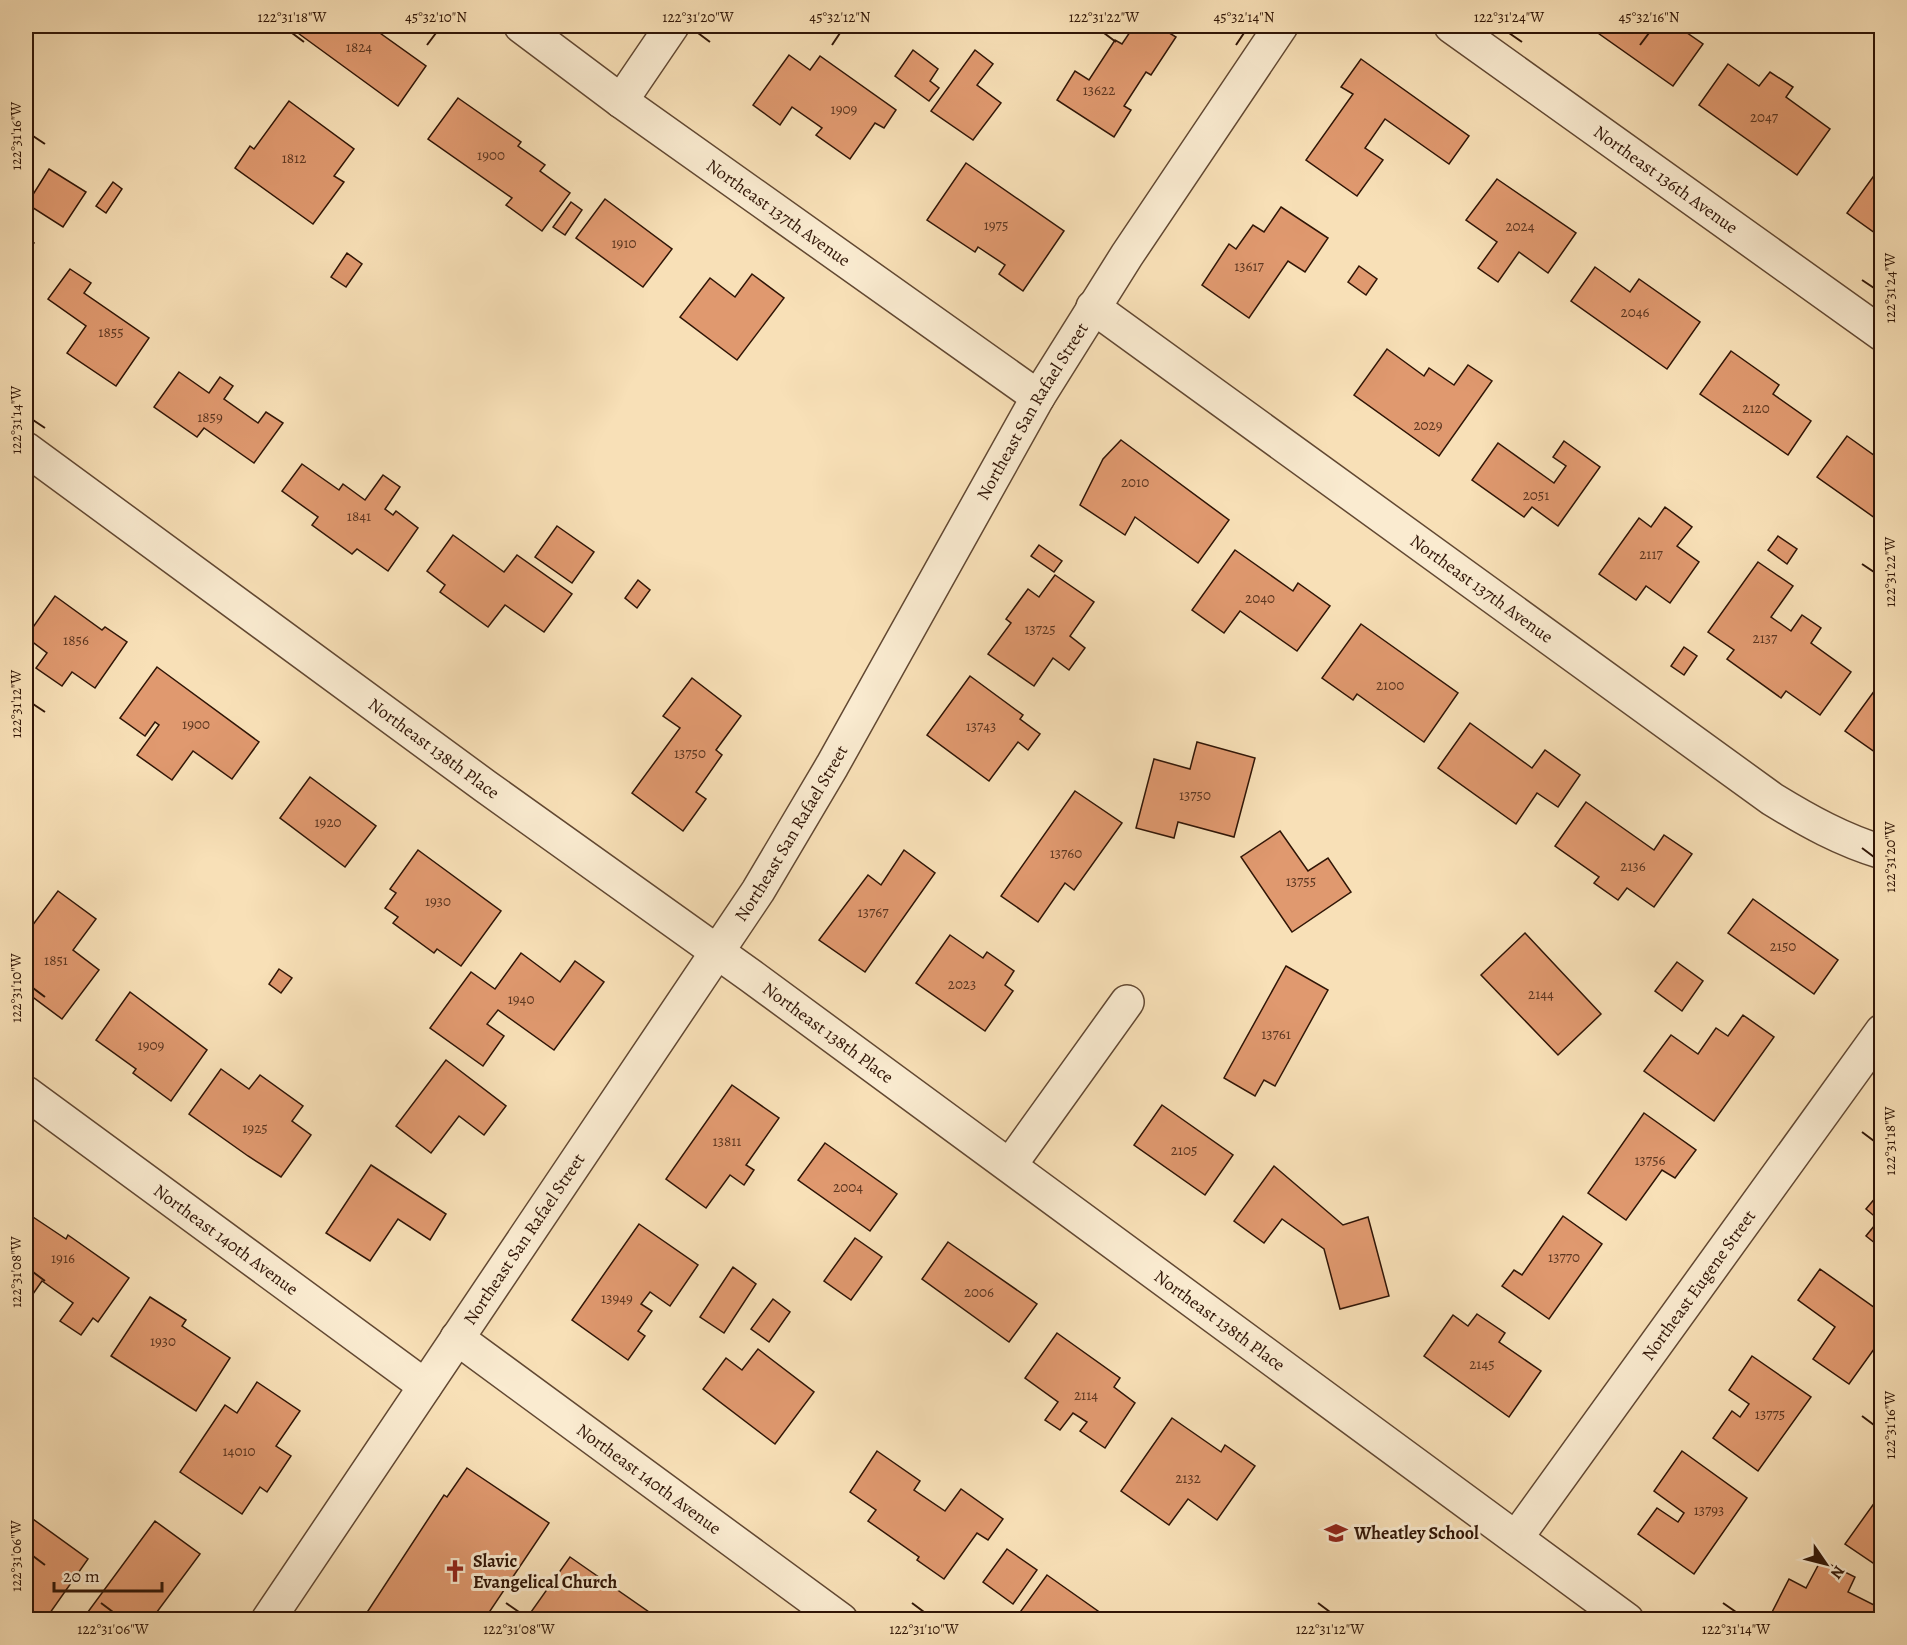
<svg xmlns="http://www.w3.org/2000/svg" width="1907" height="1645" font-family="Alegreya,serif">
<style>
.building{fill:#e0996f;stroke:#301506;stroke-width:1.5}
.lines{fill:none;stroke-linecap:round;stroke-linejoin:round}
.minor-casing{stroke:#624832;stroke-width:36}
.tertiary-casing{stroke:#624832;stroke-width:36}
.minor{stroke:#faebd0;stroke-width:33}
.tertiary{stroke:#faebd0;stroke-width:33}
.ticks{fill:none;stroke:#301506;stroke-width:2}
.labels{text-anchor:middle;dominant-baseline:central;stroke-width:6;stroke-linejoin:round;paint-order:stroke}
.number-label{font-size:15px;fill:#5c3620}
.street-label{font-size:18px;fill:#301506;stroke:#faebd0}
.poi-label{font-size:18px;font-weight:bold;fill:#301506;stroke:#faebd0;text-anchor:start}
.neatline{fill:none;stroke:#301506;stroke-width:2}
.ticks-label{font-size:15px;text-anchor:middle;fill:#301506}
</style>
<rect width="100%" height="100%" fill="#f8e0b7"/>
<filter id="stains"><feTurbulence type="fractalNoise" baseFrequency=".00333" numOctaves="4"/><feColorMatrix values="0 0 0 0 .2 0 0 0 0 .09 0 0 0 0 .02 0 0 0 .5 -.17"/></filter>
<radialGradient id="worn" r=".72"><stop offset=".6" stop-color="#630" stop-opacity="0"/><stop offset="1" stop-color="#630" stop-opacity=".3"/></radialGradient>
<g class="building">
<path d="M293 26H370L426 66 398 106 291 28Z"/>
<path d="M1134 26H1158L1176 37 1151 75 1146 72 1124 106 1131 110 1114 137 1057 100 1075 71 1089 80 1115 40 1122 44Z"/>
<path d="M1588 26H1677L1703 44 1673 86Z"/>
<path d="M913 50 938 69 930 81 939 88 929 101 895 76Z"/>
<path d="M975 50 993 64 977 85 1001 103 973 140 931 111Z"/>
<path d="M789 55 810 70 820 56 896 110 884 128 875 123 850 159 816 135 822 128 792 107 780 125 753 105Z"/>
<path d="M1361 59 1469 136 1449 164 1385 119 1365 148 1383 160 1357 196 1306 160 1353 94 1341 87Z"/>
<path d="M1728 64 1759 86 1770 72 1793 87 1786 97 1830 129 1797 175 1699 105Z"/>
<path d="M458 98 521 142 518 146 545 165 540 171 570 193 542 231 506 205 512 198 428 139Z"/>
<path d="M289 101 354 149 334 176 344 182 313 224 235 168 250 146 254 149Z"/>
<path d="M966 163 1064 231 1023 291 999 274 1005 265 978 247 975 252 927 220Z"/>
<path d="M49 169 86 192 63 227 27 204Z"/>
<path d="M1878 170 1882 173V238L1847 213Z"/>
<path d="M1497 179 1576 233 1548 273 1519 252 1498 282 1478 268 1497 242 1466 220Z"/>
<path d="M113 182 122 189 106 213 96 206Z"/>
<path d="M605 199 672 249 643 287 576 238Z"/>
<path d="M571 202 582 210 565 235 553 227Z"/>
<path d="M1281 207 1328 238 1305 272 1288 261 1249 318 1202 285 1229 244 1236 249 1253 225 1264 232Z"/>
<path d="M26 236 34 243 26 255Z"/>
<path d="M347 253 362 264 346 287 331 277Z"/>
<path d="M1359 266 1377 279 1366 295 1348 282Z"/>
<path d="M1595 267 1630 292 1639 279 1700 322 1667 369 1571 301Z"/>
<path d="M70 269 91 283 84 293 149 338 116 386 67 353 86 326 48 299Z"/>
<path d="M752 274 784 298 737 360 680 317 710 278 735 297Z"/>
<path d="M1387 349 1424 376 1429 368 1454 385 1468 365 1492 381 1439 456 1354 395Z"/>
<path d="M1731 351 1779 385 1773 394 1811 421 1788 455 1700 394Z"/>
<path d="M179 372 209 393 220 377 233 386 224 399 258 423 266 412 283 423 254 463 204 428 197 437 154 407Z"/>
<path d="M1847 436 1882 461V523L1817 477Z"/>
<path d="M1121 440 1229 520 1198 563 1135 517 1125 535 1080 505 1103 459Z"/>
<path d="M1564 441 1600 467 1558 526 1532 507 1524 517 1472 480 1498 443 1554 483 1566 466 1553 457Z"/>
<path d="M302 464 339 490 343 484 365 500 383 475 400 487 385 509 393 515 396 511 418 528 388 571 357 549 352 554 312 525 318 517 282 491Z"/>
<path d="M1665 507 1692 527 1677 546 1699 562 1670 603 1646 586 1636 600 1599 574 1639 518 1651 527Z"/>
<path d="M557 526 594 552 572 583 535 557Z"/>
<path d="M453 535 504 572 517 555 572 594 544 632 505 605 488 627 440 592 445 585 427 571Z"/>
<path d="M1778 536 1797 549 1787 564 1768 550Z"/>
<path d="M1039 545 1062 561 1054 572 1031 556Z"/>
<path d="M1235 550 1293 591 1298 583 1330 606 1297 651 1240 611 1224 633 1192 610Z"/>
<path d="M1758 562 1793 586 1771 617 1791 631 1802 615 1821 628 1811 643 1851 672 1820 715 1786 691 1781 698 1727 659 1734 650 1708 632Z"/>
<path d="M1055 575 1094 602 1070 636 1085 648 1069 670 1053 658 1034 686 988 654 1011 623 1006 619 1028 589 1039 597Z"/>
<path d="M638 580 650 590 637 608 625 598Z"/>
<path d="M55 596 102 630 105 627 127 642 95 688 72 672 62 686 36 668 47 653 26 637Z"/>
<path d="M1361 624 1458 693 1424 742 1357 694 1353 700 1322 678Z"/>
<path d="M1684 647 1697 656 1684 675 1671 666Z"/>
<path d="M157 667 259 742 232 779 193 751 172 780 137 755 159 725 155 722 145 736 120 718Z"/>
<path d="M970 676 1023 715 1020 719 1040 734 1028 750 1018 742 989 781 927 735Z"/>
<path d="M692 678 741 716 716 750 722 755 696 792 706 799 683 831 632 793 680 728 663 716Z"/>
<path d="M1875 690 1882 694V757L1845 731Z"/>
<path d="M1470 723 1532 768 1545 750 1580 775 1558 807 1537 793 1516 824 1438 768Z"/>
<path d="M1197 742 1255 758 1234 837 1178 822 1174 838 1136 828 1154 759 1190 769Z"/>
<path d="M310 777 376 826 345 867 280 818Z"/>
<path d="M1075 791 1122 823 1074 890 1065 883 1038 922 1001 896Z"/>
<path d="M1586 802 1654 850 1664 835 1692 854 1654 907 1627 888 1618 900 1594 883 1599 877 1555 846Z"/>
<path d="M1280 831 1308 871 1328 858 1351 892 1292 932 1241 857Z"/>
<path d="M418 850 501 911 461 966 437 949 434 953 393 923 398 917 385 908 396 893 390 889Z"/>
<path d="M904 850 935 873 865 972 819 940 868 875 881 885Z"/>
<path d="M58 891 96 919 73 950 99 970 62 1019 26 992V934Z"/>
<path d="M1753 899 1838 960 1814 994 1728 933Z"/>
<path d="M1525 933 1601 1014 1558 1055 1481 975Z"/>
<path d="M950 935 983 958 987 952 1014 971 1005 985 1013 991 985 1031 916 983Z"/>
<path d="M521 953 560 982 575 961 604 982 554 1050 498 1010 487 1024 504 1036 483 1066 430 1028 471 972 495 989Z"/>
<path d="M1677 962 1703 981 1682 1011 1655 991Z"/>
<path d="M1286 966 1328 990 1275 1086 1264 1080 1255 1096 1224 1078Z"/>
<path d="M279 969 292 978 281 993 269 984Z"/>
<path d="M130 992 207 1050 171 1101 133 1073 136 1069 96 1040Z"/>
<path d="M1743 1015 1774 1037 1714 1121 1644 1071 1671 1035 1698 1054 1716 1028 1728 1036Z"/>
<path d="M446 1060 506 1106 484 1135 459 1116 431 1153 396 1126Z"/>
<path d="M221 1069 249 1089 260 1075 303 1106 292 1121 311 1135 281 1177 248 1156 189 1114Z"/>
<path d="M732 1085 779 1118 746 1165 754 1170 744 1185 730 1175 706 1208 666 1179Z"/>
<path d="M1162 1105 1233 1155 1205 1195 1134 1145Z"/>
<path d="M1644 1113 1696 1150 1675 1178 1662 1170 1626 1220 1588 1193Z"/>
<path d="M825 1143 897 1194 870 1231 798 1180Z"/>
<path d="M371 1165 446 1214 430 1240 398 1219 370 1261 326 1233Z"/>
<path d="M1274 1166 1343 1225 1368 1217 1389 1296 1340 1309 1324 1249 1282 1219 1264 1243 1234 1221Z"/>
<path d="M1882 1190V1263L1874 1256 1881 1248 1866 1236 1879 1220 1866 1209Z"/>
<path d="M27 1213 66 1239 68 1235 129 1278 98 1322 93 1318 81 1335 60 1321 73 1303 42 1281 33 1294 26 1289Z"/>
<path d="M1563 1216 1602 1244 1549 1319 1502 1286 1514 1270 1522 1275Z"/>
<path d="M639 1224 698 1265 670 1306 650 1292 641 1304 652 1311 638 1331 645 1336 628 1360 572 1320Z"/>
<path d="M855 1238 882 1257 851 1300 824 1281Z"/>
<path d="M948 1242 1037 1304 1009 1342 922 1279Z"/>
<path d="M733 1267 756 1284 724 1333 700 1317Z"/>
<path d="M1820 1269 1882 1313V1338L1849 1384 1813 1359 1835 1327 1798 1300Z"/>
<path d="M150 1297 186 1320 182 1326 230 1358 196 1411 111 1356Z"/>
<path d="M773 1299 790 1312 769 1342 751 1329Z"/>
<path d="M1477 1314 1505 1333 1499 1342 1541 1371 1509 1417 1424 1356 1453 1315 1468 1326Z"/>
<path d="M1057 1333 1120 1378 1114 1387 1135 1403 1105 1448 1080 1431 1087 1422 1073 1413 1060 1430 1045 1420 1058 1402 1025 1378Z"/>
<path d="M758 1349 814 1392 775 1444 703 1389 726 1358 742 1370Z"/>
<path d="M1752 1356 1811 1397 1758 1471 1713 1438 1732 1411 1740 1417 1749 1404 1729 1390Z"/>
<path d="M257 1382 300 1411 276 1446 291 1456 267 1492 260 1487 242 1514 180 1472 225 1405 237 1413Z"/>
<path d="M1172 1418 1221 1452 1225 1445 1255 1466 1217 1520 1188 1499 1169 1525 1121 1491Z"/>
<path d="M877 1451 920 1481 914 1490 945 1511 961 1489 1003 1519 988 1540 977 1533 944 1579 917 1560 919 1557 868 1521 876 1510 850 1492Z"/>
<path d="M1682 1451 1747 1498 1694 1574 1638 1534 1657 1508 1678 1522 1684 1513 1654 1491Z"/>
<path d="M467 1468 549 1523 484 1620H362L444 1495 447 1497Z"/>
<path d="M1875 1502 1882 1507V1569L1845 1544Z"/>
<path d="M26 1514 88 1559 45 1620H33L26 1614Z"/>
<path d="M155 1521 200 1554 151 1620H82Z"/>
<path d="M1007 1549 1037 1570 1013 1604 983 1582Z"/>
<path d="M570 1557 649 1612 644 1620H542L531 1612Z"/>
<path d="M1821 1560 1855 1577 1848 1592 1882 1609V1620H1768L1789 1579 1806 1588Z"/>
<path d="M1047 1575 1105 1616 1103 1620H1024L1018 1615Z"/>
</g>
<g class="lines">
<g class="minor-casing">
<g id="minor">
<path id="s1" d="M521 26 621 101 1038 397"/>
<path id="s2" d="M1451 26 1882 334"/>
<path d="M621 101 672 26"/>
<path id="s3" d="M1093 307 1772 799C1808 821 1842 840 1882 852"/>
<path id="s4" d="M26 449 485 786 751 976 1627 1620"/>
<path id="s5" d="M26 1093 425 1386"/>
<path d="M1010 1165 1127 1002"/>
<path id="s6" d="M457 1338 841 1620"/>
<path id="s7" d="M1516 1538 1882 1031"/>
</g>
</g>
<g class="tertiary-casing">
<g id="tertiary">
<path id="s8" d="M268 1620 758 891 832 766 1038 397 1127 255 1281 26"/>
</g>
</g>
<use href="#minor" class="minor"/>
<use href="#tertiary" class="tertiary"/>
</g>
<path class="ticks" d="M292 33 304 42M698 33 710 42M1104 33 1116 42M1509 33 1522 42M427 45 436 33M832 45 840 33M1236 45 1244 33M1640 45 1649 33M33 136 45 144M1862 280 1874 288M33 420 45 428M1862 564 1874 572M33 704 45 712M1862 848 1874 857M33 988 45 997M1862 1132 1874 1141M33 1272 45 1281M1862 1416 1874 1425M33 1556 45 1565M101 1603 113 1612M506 1603 519 1612M912 1603 924 1612M1318 1603 1330 1612M1723 1603 1736 1612"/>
<defs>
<g id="school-bare" transform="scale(1.8)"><path d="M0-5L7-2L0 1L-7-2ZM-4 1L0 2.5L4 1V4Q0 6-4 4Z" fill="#8f2418" stroke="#faebd0" stroke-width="2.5" paint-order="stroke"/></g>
<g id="church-bare" transform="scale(1.8)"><path d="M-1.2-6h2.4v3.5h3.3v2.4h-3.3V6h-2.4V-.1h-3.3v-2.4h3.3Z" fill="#8f2418" stroke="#faebd0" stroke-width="2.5" paint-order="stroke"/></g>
</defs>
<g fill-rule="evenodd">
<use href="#school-bare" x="1336" y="1533"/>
<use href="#church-bare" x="455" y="1571"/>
</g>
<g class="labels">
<g class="number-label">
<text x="359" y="47">1824</text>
<text x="1099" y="90">13622</text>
<text x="844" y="109">1909</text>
<text x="1764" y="117">2047</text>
<text x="491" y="155">1900</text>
<text x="294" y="158">1812</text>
<text x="996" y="225">1975</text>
<text x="1520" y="226">2024</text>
<text x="624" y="243">1910</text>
<text x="1249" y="266">13617</text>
<text x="1635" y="312">2046</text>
<text x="111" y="332">1855</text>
<text x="1756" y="408">2120</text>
<text x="210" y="417">1859</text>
<text x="1428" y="425">2029</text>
<text x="1135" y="482">2010</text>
<text x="1536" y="495">2051</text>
<text x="359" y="516">1841</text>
<text x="1651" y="554">2117</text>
<text x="1260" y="598">2040</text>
<text x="1040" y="629">13725</text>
<text x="1765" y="638">2137</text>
<text x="76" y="640">1856</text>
<text x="1390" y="685">2100</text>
<text x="196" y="724">1900</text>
<text x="981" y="726">13743</text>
<text x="690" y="753">13750</text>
<text x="1195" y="795">13750</text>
<text x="328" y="822">1920</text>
<text x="1066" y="853">13760</text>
<text x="1633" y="866">2136</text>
<text x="1301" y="881">13755</text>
<text x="438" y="901">1930</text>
<text x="873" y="912">13767</text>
<text x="1783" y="946">2150</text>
<text x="56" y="960">1851</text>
<text x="962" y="984">2023</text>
<text x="1541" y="994">2144</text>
<text x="521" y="999">1940</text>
<text x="1276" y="1034">13761</text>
<text x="151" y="1045">1909</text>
<text x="255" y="1128">1925</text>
<text x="727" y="1141">13811</text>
<text x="1184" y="1150">2105</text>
<text x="1650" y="1160">13756</text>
<text x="848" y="1187">2004</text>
<text x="1564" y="1257">13770</text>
<text x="63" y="1258">1916</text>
<text x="979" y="1292">2006</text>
<text x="617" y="1298">13949</text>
<text x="163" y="1341">1930</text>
<text x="1482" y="1364">2145</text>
<text x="1086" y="1395">2114</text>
<text x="1770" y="1414">13775</text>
<text x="239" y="1451">14010</text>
<text x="1188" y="1478">2132</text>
<text x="1709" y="1510">13793</text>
</g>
<g class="street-label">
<text stroke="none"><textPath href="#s2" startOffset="264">Northeast 136th Avenue</textPath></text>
<text stroke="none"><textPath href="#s1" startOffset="318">Northeast 137th Avenue</textPath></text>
<text stroke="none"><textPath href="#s8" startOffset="1431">Northeast San Rafael Street</textPath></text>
<text stroke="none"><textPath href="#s3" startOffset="480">Northeast 137th Avenue</textPath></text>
<text stroke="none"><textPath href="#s4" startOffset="506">Northeast 138th Place</textPath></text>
<text stroke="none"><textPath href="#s8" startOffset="945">Northeast San Rafael Street</textPath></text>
<text stroke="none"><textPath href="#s4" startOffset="992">Northeast 138th Place</textPath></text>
<text stroke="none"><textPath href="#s5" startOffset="248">Northeast 140th Avenue</textPath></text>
<text stroke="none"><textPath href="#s8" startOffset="459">Northeast San Rafael Street</textPath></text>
<text stroke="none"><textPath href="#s7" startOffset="312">Northeast Eugene Street</textPath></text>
<text stroke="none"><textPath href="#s4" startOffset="1478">Northeast 138th Place</textPath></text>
<text stroke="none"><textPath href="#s6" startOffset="238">Northeast 140th Avenue</textPath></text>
</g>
<g class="poi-label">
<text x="1354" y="1533">Wheatley School</text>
<text x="473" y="1561">Slavic<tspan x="473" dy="21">Evangelical Church</tspan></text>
</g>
</g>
<rect width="1907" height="1645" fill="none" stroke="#f8e0b7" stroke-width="66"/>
<g transform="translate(1826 1564) rotate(125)" stroke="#faebd0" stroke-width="4.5" paint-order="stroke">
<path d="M0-4.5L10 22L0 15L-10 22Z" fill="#301506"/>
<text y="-9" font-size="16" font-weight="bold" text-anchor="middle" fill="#301506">N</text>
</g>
<path d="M54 1582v9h108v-9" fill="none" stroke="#301506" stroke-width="3"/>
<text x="63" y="1582" font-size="18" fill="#301506" stroke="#faebd0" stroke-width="4.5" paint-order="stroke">20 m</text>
<rect x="33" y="33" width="1841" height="1579" class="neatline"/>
<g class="ticks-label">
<text x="292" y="22">122°31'18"W</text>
<text x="436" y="22">45°32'10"N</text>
<text x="698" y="22">122°31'20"W</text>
<text x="840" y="22">45°32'12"N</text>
<text x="1104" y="22">122°31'22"W</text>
<text x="1244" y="22">45°32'14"N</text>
<text x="1509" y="22">122°31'24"W</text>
<text x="1649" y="22">45°32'16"N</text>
<text transform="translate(16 136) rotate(-90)" y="5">122°31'16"W</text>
<text transform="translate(1890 288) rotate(-90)" y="5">122°31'24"W</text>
<text transform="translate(16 420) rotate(-90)" y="5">122°31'14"W</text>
<text transform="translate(1890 572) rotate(-90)" y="5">122°31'22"W</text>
<text transform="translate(16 704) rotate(-90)" y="5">122°31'12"W</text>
<text transform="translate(1890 857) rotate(-90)" y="5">122°31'20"W</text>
<text transform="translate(16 988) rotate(-90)" y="5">122°31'10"W</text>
<text transform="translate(1890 1141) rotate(-90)" y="5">122°31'18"W</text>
<text transform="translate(16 1272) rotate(-90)" y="5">122°31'08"W</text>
<text transform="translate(1890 1425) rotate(-90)" y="5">122°31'16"W</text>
<text transform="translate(16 1556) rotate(-90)" y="5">122°31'06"W</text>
<text x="113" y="1634">122°31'06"W</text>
<text x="519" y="1634">122°31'08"W</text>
<text x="924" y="1634">122°31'10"W</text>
<text x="1330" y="1634">122°31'12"W</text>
<text x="1736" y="1634">122°31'14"W</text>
</g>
<rect width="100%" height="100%" filter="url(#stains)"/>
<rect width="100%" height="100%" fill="url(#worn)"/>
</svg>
